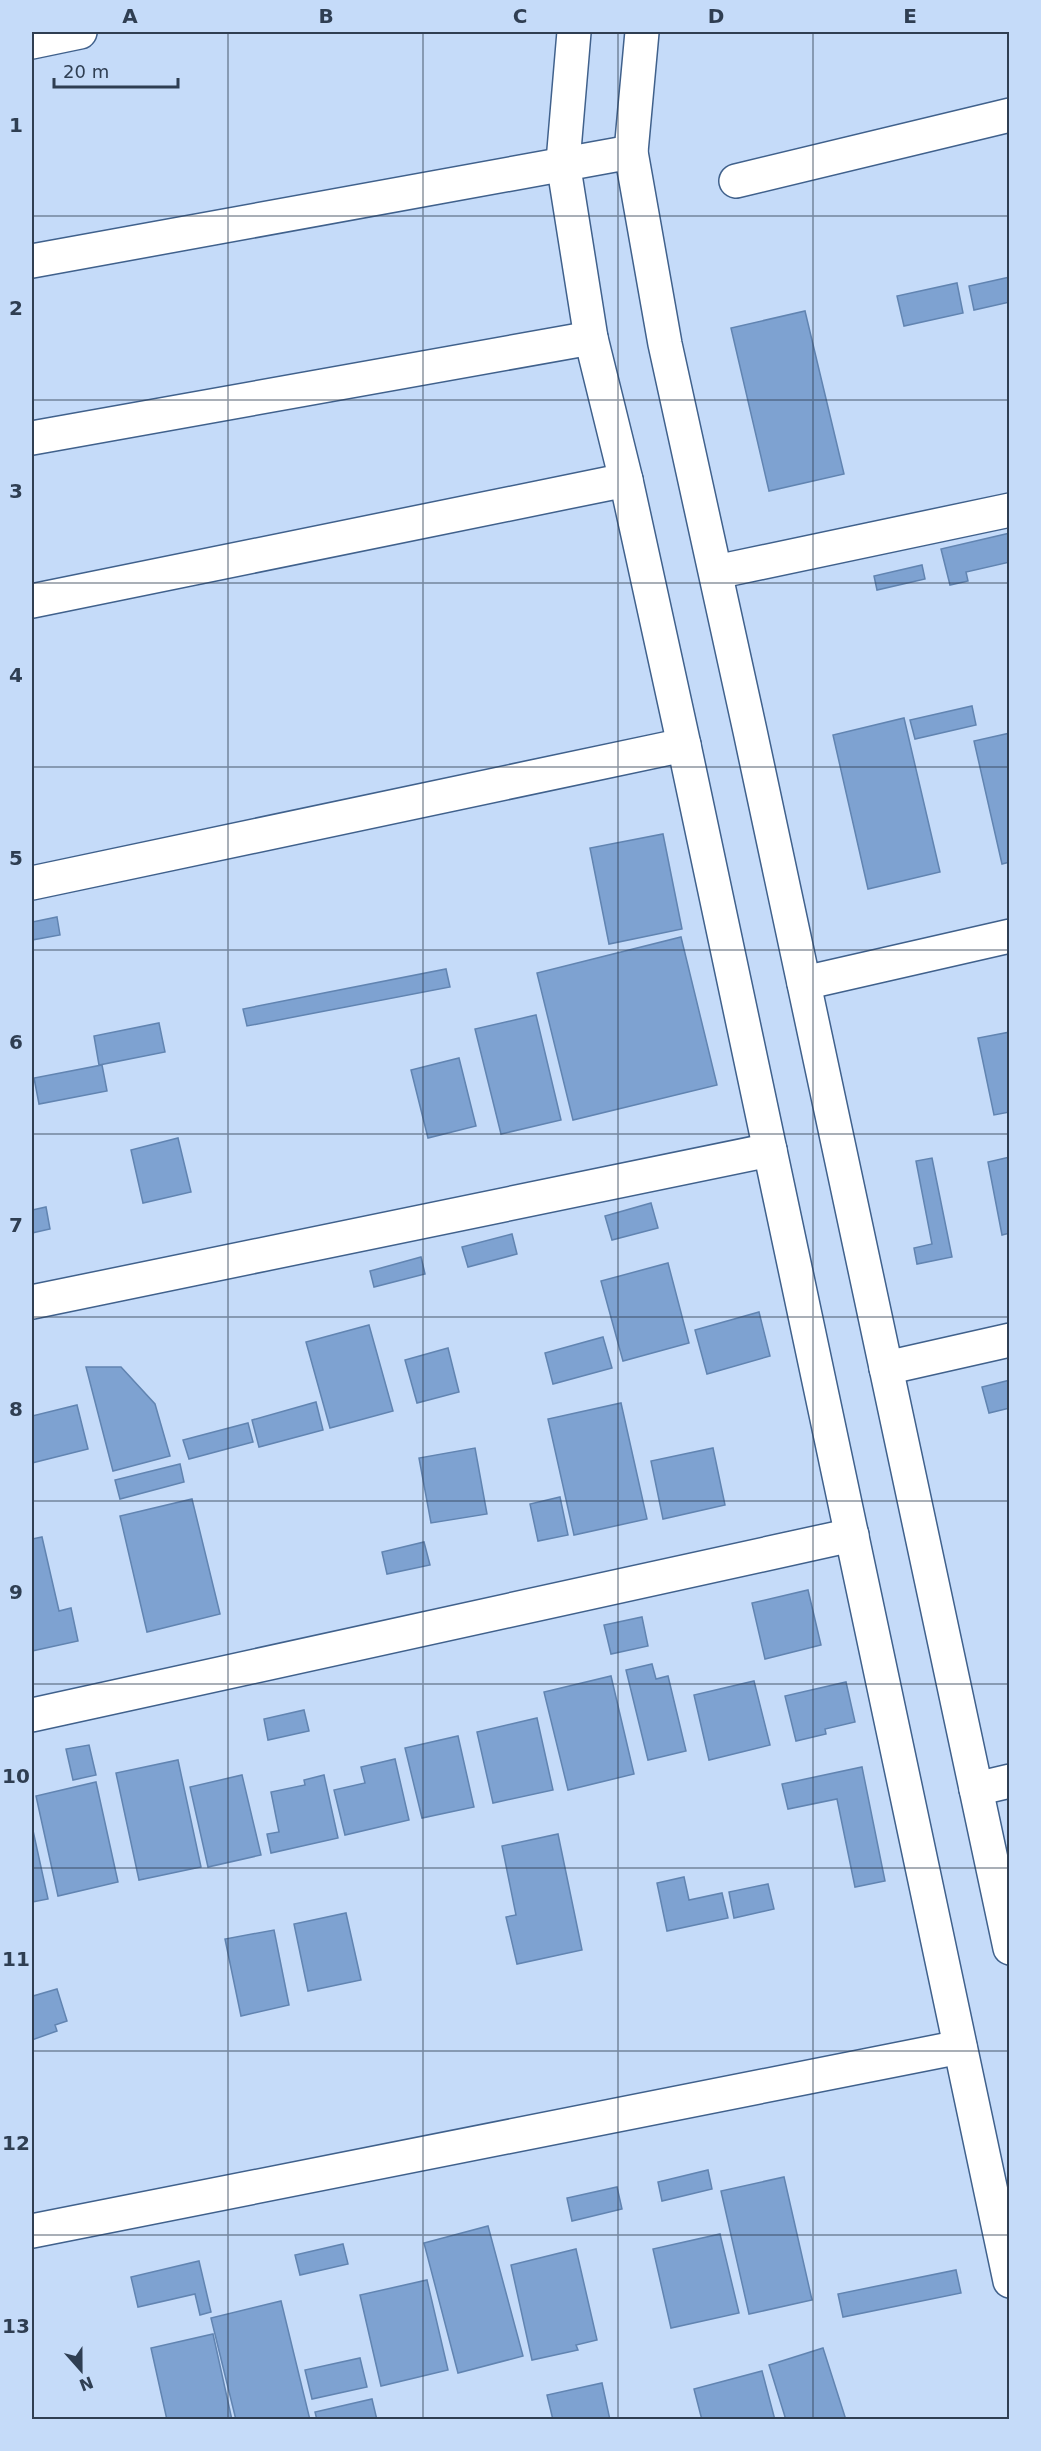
<svg xmlns="http://www.w3.org/2000/svg" width="1041" height="2451" font-family="'DejaVu Sans',sans-serif">
<style>
.building{fill:#7ea2d1;stroke:#6184b1;stroke-width:1.5}
.lines{fill:none;stroke-linecap:round;stroke-linejoin:round}
.minor-casing{stroke:#40618c;stroke-width:36}
.minor{stroke:#fff;stroke-width:33}
.grid{fill:none;stroke:#2f3e52;stroke-width:1.5;stroke-opacity:0.55}
.neatline{fill:none;stroke:#2f3e52;stroke-width:2}
.grid-label{font-size:20px;text-anchor:middle;font-weight:bold;fill:#2f3e52}
</style>
<rect width="100%" height="100%" fill="#c5dbf9"/>
<g class="building">
<path d="M1010 277V302L974 310 969 286Z"/>
<path d="M957 283 963 313 904 326 897 296Z"/>
<path d="M805 311 844 474 769 491 731 328Z"/>
<path d="M1010 533V562L966 572 968 581 950 585 941 549Z"/>
<path d="M922 565 925 579 877 590 874 576Z"/>
<path d="M972 706 976 725 915 739 910 720Z"/>
<path d="M904 718 940 872 868 889 833 735Z"/>
<path d="M1010 733V862L1002 864 974 741Z"/>
<path d="M663 834 682 929 609 944 590 848Z"/>
<path d="M57 917 60 935 32 940V922Z"/>
<path d="M681 937 717 1085 573 1120 537 973Z"/>
<path d="M446 969 450 987 247 1026 243 1009Z"/>
<path d="M536 1015 561 1120 501 1134 475 1029Z"/>
<path d="M159 1023 165 1052 99 1065 94 1036Z"/>
<path d="M1010 1032V1112L994 1115 978 1038Z"/>
<path d="M459 1058 476 1126 428 1138 411 1070Z"/>
<path d="M102 1065 107 1091 39 1104 34 1078Z"/>
<path d="M178 1138 191 1192 143 1203 131 1150Z"/>
<path d="M1010 1157V1233L1002 1235 988 1162Z"/>
<path d="M932 1158 952 1257 917 1264 914 1248 932 1244 916 1161Z"/>
<path d="M651 1203 658 1228 612 1240 605 1216Z"/>
<path d="M46 1207 50 1229 32 1233V1210Z"/>
<path d="M512 1234 517 1254 468 1267 462 1247Z"/>
<path d="M421 1257 425 1274 374 1287 370 1271Z"/>
<path d="M668 1263 689 1343 623 1361 601 1281Z"/>
<path d="M759 1312 770 1356 707 1374 695 1330Z"/>
<path d="M369 1325 393 1411 330 1428 306 1342Z"/>
<path d="M603 1337 612 1368 553 1384 545 1353Z"/>
<path d="M448 1348 459 1392 417 1403 405 1360Z"/>
<path d="M86 1367H121L155 1404 170 1456 113 1471Z"/>
<path d="M1010 1380V1408L989 1413 982 1387Z"/>
<path d="M316 1402 323 1430 259 1447 252 1420Z"/>
<path d="M621 1403 647 1519 574 1535 548 1419Z"/>
<path d="M77 1405 88 1449 32 1463V1416Z"/>
<path d="M248 1423 253 1442 189 1459 183 1440Z"/>
<path d="M475 1448 487 1514 431 1523 419 1458Z"/>
<path d="M713 1448 725 1505 663 1519 651 1461Z"/>
<path d="M180 1464 184 1482 120 1499 115 1480Z"/>
<path d="M560 1497 568 1535 538 1541 530 1504Z"/>
<path d="M192 1499 220 1614 147 1632 120 1516Z"/>
<path d="M42 1537 59 1611 71 1608 78 1641 32 1651V1539Z"/>
<path d="M424 1542 430 1565 387 1574 382 1552Z"/>
<path d="M808 1590 821 1645 765 1659 752 1603Z"/>
<path d="M642 1617 648 1646 611 1654 604 1625Z"/>
<path d="M652 1664 656 1679 668 1676 686 1751 648 1760 626 1670Z"/>
<path d="M611 1676 634 1774 568 1790 544 1692Z"/>
<path d="M754 1681 770 1745 709 1760 694 1695Z"/>
<path d="M846 1682 855 1722 825 1729 826 1734 796 1741 785 1696Z"/>
<path d="M304 1710 309 1731 268 1740 264 1719Z"/>
<path d="M537 1718 553 1790 493 1803 477 1732Z"/>
<path d="M458 1736 474 1807 422 1818 405 1748Z"/>
<path d="M89 1745 96 1775 73 1780 66 1749Z"/>
<path d="M395 1759 409 1820 345 1835 334 1790 365 1783 361 1767Z"/>
<path d="M178 1760 201 1867 139 1880 116 1773Z"/>
<path d="M862 1767 885 1881 855 1887 837 1799 788 1809 782 1784Z"/>
<path d="M242 1775 261 1855 208 1867 190 1787Z"/>
<path d="M324 1775 338 1838 271 1853 267 1834 279 1832 271 1792 305 1785 304 1780Z"/>
<path d="M96 1782 118 1882 58 1896 36 1796Z"/>
<path d="M32 1826 48 1899 32 1902Z"/>
<path d="M558 1834 582 1950 517 1964 506 1917 516 1915 502 1846Z"/>
<path d="M684 1877 689 1900 722 1893 728 1918 667 1931 657 1883Z"/>
<path d="M768 1884 774 1909 734 1918 729 1892Z"/>
<path d="M346 1913 361 1980 308 1991 294 1924Z"/>
<path d="M274 1930 289 2005 241 2016 225 1939Z"/>
<path d="M57 1989 67 2021 55 2025 57 2031 32 2040V1992L33 1996Z"/>
<path d="M708 2170 712 2189 662 2201 658 2182Z"/>
<path d="M784 2177 812 2300 749 2314 721 2191Z"/>
<path d="M617 2187 622 2209 572 2221 567 2198Z"/>
<path d="M488 2226 523 2356 458 2373 424 2243Z"/>
<path d="M720 2234 739 2313 671 2328 653 2249Z"/>
<path d="M343 2244 348 2264 300 2275 295 2255Z"/>
<path d="M576 2249 597 2340 576 2345 578 2350 532 2360 511 2265Z"/>
<path d="M199 2261 211 2312 200 2315 195 2294 138 2307 131 2277Z"/>
<path d="M956 2270 961 2293 843 2317 838 2294Z"/>
<path d="M427 2280 448 2370 381 2386 360 2295Z"/>
<path d="M281 2301 310 2420H236L211 2318Z"/>
<path d="M213 2334 232 2420H167L151 2348Z"/>
<path d="M823 2348 846 2420H786L769 2365Z"/>
<path d="M360 2358 367 2387 312 2399 305 2370Z"/>
<path d="M762 2371 775 2420H702L694 2389Z"/>
<path d="M602 2383 610 2420H553L547 2395Z"/>
<path d="M372 2399 377 2420H317L315 2412Z"/>
</g>
<g class="lines">
<g class="minor-casing">
<g id="minor">
<path d="M574 32 563 162 591 338 626 480 684 745 1010 2281"/>
<path d="M642 32 631 152 665 344 750 731 1010 1948"/>
<path d="M32 42 80 32"/>
<path d="M736 181 1010 115"/>
<path d="M32 261 631 152"/>
<path d="M32 438 591 338"/>
<path d="M716 572 1010 510"/>
<path d="M32 601 626 480"/>
<path d="M32 883 684 745"/>
<path d="M804 983 1010 936"/>
<path d="M32 1302 770 1150"/>
<path d="M886 1368 1010 1340"/>
<path d="M32 1715 852 1535"/>
<path d="M976 1789 1010 1781"/>
<path d="M32 2231 960 2047"/>
</g>
</g>
<use href="#minor" class="minor"/>
</g>
<path class="grid" d="M228 32V2420M423 32V2420M618 32V2420M813 32V2420M32 216H1010M32 400H1010M32 583H1010M32 767H1010M32 950H1010M32 1134H1010M32 1317H1010M32 1501H1010M32 1684H1010M32 1868H1010M32 2051H1010M32 2235H1010"/>
<rect width="1041" height="2451" fill="none" stroke="#c5dbf9" stroke-width="66"/>
<g transform="translate(81 2370) rotate(159)" stroke="#c5dbf9" stroke-width="4.5" paint-order="stroke">
<path d="M0-4.5L10 22L0 15L-10 22Z" fill="#2f3e52"/>
<text y="-9" font-size="16" font-weight="bold" text-anchor="middle" fill="#2f3e52">N</text>
</g>
<path d="M54 78v9h124v-9" fill="none" stroke="#2f3e52" stroke-width="3"/>
<text x="63" y="78" font-size="18" fill="#2f3e52" stroke="#c5dbf9" stroke-width="4.5" paint-order="stroke">20 m</text>
<rect x="33" y="33" width="975" height="2385" class="neatline"/>
<g class="grid-label">
<text x="130" y="23">A</text>
<text x="326" y="23">B</text>
<text x="520" y="23">C</text>
<text x="716" y="23">D</text>
<text x="910" y="23">E</text>
<text x="16" y="132">1</text>
<text x="16" y="315">2</text>
<text x="16" y="498">3</text>
<text x="16" y="682">4</text>
<text x="16" y="865">5</text>
<text x="16" y="1049">6</text>
<text x="16" y="1232">7</text>
<text x="16" y="1416">8</text>
<text x="16" y="1599">9</text>
<text x="16" y="1783">10</text>
<text x="16" y="1966">11</text>
<text x="16" y="2150">12</text>
<text x="16" y="2333">13</text>
</g>
</svg>
